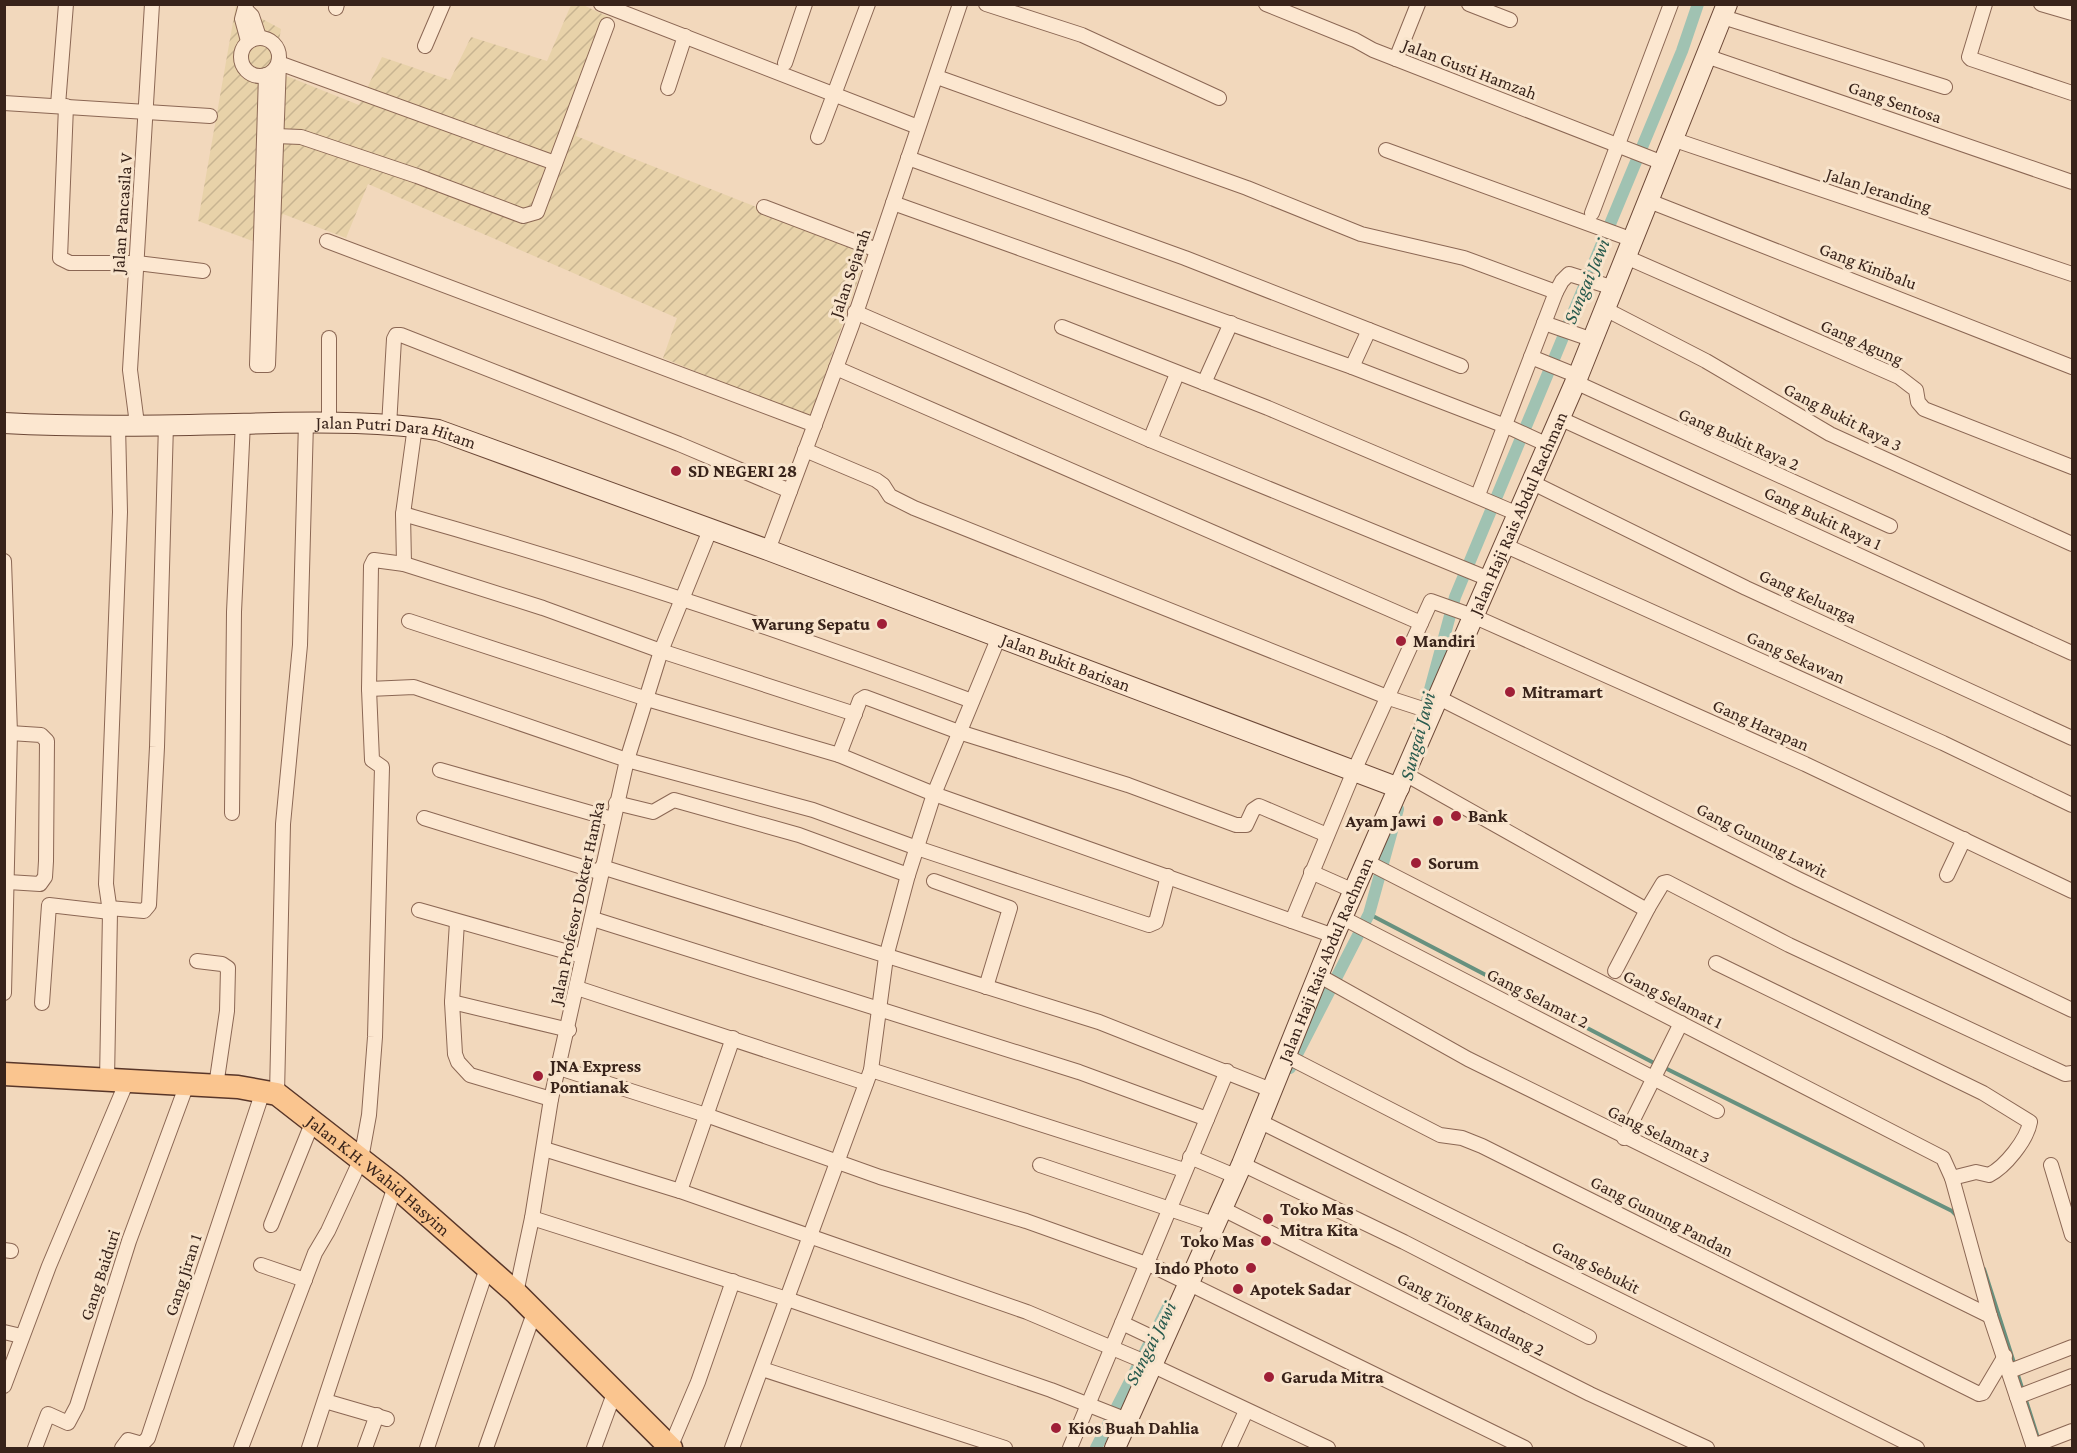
<svg xmlns="http://www.w3.org/2000/svg" width="2077" height="1453" font-family="'Crimson Pro',serif">
<style>
.farmland{fill:url(#farmland-furrows)}
.lines{fill:none;stroke-linecap:round;stroke-linejoin:round}
.stream{stroke:#67917f;stroke-width:4}
.canal{stroke:#a0c2b2;stroke-width:12}
.street-casing{stroke:#8b6754;stroke-width:16}
.secondary-casing{stroke:#6c4837;stroke-width:22}
.primary-casing{stroke:#583629;stroke-width:25}
.street{stroke:#fce7d0;stroke-width:14}
.secondary{stroke:#fce7d0;stroke-width:20}
.primary{stroke:#fac58f;stroke-width:22}
.poi-dot{fill:#9f1f37;stroke:#f8e4cc;stroke-width:2}
.labels{text-anchor:middle;dominant-baseline:central;stroke-width:6;stroke-linejoin:round;paint-order:stroke}
.street-label{font-size:18px;fill:#38231a;stroke:#f8e4cc}
.poi-label{font-size:18px;font-weight:bold;fill:#38231a;stroke:#f8e4cc;text-anchor:start}
.water-label{font-size:20px;font-style:italic;fill:#285a4d;stroke:#f8e4cc}
</style>
<defs>
<pattern id="farmland-furrows" width="10" height="10" patternUnits="userSpaceOnUse" patternTransform="scale(1.5)"><rect width="10" height="10" fill="#e8d2a9"/><path d="M-1 1l2-2M0 10L10 0M9 11l2-2" fill="none" stroke="#c8b491"/></pattern>
</defs>
<rect width="100%" height="100%" fill="#f2d8bc"/>
<path class="farmland" d="M581 4 611 18 576 136 868 251 810 418 663 358 677 318 368 184 346 238 283 214 272 248 198 221 236 5 281 29 274 71 359 105 382 57 450 80 471 37 547 61 571 5Z"/>
<g class="lines">
<g class="stream">
<path d="M1369 914 1656 1064"/>
<path d="M1663 1067 1952 1211 1958 1217"/>
<path d="M1984 1269 2039 1441"/>
</g>
<g class="canal">
<path d="M1425 708 1455 597 1682 51 1698 4"/>
<path d="M1290 1068 1369 914 1398 809"/>
<path d="M1096 1448 1169 1305"/>
</g>
<g class="street-casing">
<g id="street">
<path d="M246 4 242 19 248 41"/>
<path d="M601 4 918 127"/>
<path d="M986 4 1082 35 1219 98"/>
<path d="M1266 4 1355 40 1373 50 1663 163"/>
<path d="M1469 4 1510 20"/>
<path d="M1985 4 1969 57 1971 59 2072 93"/>
<path d="M2041 4 2072 13"/>
<path d="M336 8 337 4"/>
<path d="M246 10 252 16 259 37"/>
<path d="M1723 17 1945 87"/>
<circle cx="260" cy="57" r="19"/>
<path d="M425 46 443 4"/>
<path d="M1706 56 2072 182"/>
<path d="M1396 59 1418 4"/>
<path d="M785 63 805 4"/>
<path d="M266 75 257 365H268L279 63 555 163"/>
<path d="M937 77 1247 188 1361 234 1464 258 1556 292 1562 281 1569 274 1614 288"/>
<path d="M668 88 685 36"/>
<path d="M4 103 210 116"/>
<path d="M58 105 66 4"/>
<path d="M66 106 60 258 70 263H137L203 271"/>
<path d="M276 136 301 137 417 176 523 216 537 212 607 25"/>
<path d="M818 137 868 4"/>
<path d="M1675 140 2072 274"/>
<path d="M1386 150 1633 240"/>
<path d="M908 158 1185 258 1461 366"/>
<path d="M1649 201 2072 367"/>
<path d="M893 203 1352 367 1513 429 1548 445"/>
<path d="M764 207 877 250"/>
<path d="M1592 213 1671 4"/>
<path d="M327 241 815 425"/>
<path d="M1626 257 1899 377 1916 390 1918 402 1924 409 2072 467"/>
<path d="M1605 309 1706 361 1830 434 2072 544"/>
<path d="M855 312 1150 440 1489 579"/>
<path d="M1544 323 1593 340"/>
<path d="M1062 327 1268 408 1518 514"/>
<path d="M1531 357 1578 376"/>
<path d="M1352 367 1369 330"/>
<path d="M836 368 1421 623"/>
<path d="M1575 382 1890 526"/>
<path d="M1204 383 1231 323"/>
<path d="M1559 418 2072 653"/>
<path d="M329 422V338"/>
<path d="M137 424 130 370 152 4"/>
<path d="M389 426 394 339 396 335H401L679 444 790 491"/>
<path d="M1150 440 1177 374"/>
<path d="M805 450 876 480 883 485 890 496 914 508 1392 699 1432 712"/>
<path d="M1531 482 1746 588 2072 738"/>
<path d="M1478 495 1556 292"/>
<path d="M403 514C595 568 785 631 972 701"/>
<path d="M1504 545 1943 743 2072 805"/>
<path d="M768 550 852 325 960 4"/>
<path d="M4 561 10 733 4 993"/>
<path d="M404 564 403 514 415 426"/>
<path d="M409 621 647 699 839 755 934 794 1334 936"/>
<path d="M369 689 414 687 627 760 813 810 917 848 1149 925 1156 922 1168 876"/>
<path d="M1439 698 1798 879 2072 1010"/>
<path d="M839 755 860 700 865 697 959 732 1128 785 1236 825H1246L1253 810 1259 806 1327 835"/>
<path d="M440 770 612 819"/>
<path d="M1405 774 1645 909 1648 908 1663 883 1667 882 1789 945 2065 1074 2072 1073"/>
<path d="M616 803 653 812 674 800 799 835 908 875"/>
<path d="M232 813 234 612 243 422"/>
<path d="M424 818 602 873"/>
<path d="M1367 862 1943 1158 1952 1178 1990 1316 2034 1448"/>
<path d="M602 867 1099 1022 1271 1090"/>
<path d="M1311 872 1354 891"/>
<path d="M1947 875 1964 839"/>
<path d="M934 881 1010 908 986 987"/>
<path d="M8 882 40 884 45 877 46 861 47 741 41 735 10 733"/>
<path d="M109 908 144 911 149 905 157 747 166 424"/>
<path d="M419 910 582 956"/>
<path d="M1343 918 1717 1111"/>
<path d="M593 919 1079 1072 1207 1119"/>
<path d="M1292 921 1354 771 1431 601 1473 616 1805 764 2072 891"/>
<path d="M457 922 452 1002 455 1054 458 1062 470 1075 551 1099"/>
<path d="M197 961 222 964 228 968 227 1011 216 1086"/>
<path d="M1716 963 1983 1093 2030 1122C2027 1140 2005 1167 1989 1175L1976 1172 1952 1178"/>
<path d="M1615 971 1648 908"/>
<path d="M1318 975 1468 1059 1990 1316"/>
<path d="M577 988 866 1083"/>
<path d="M452 1002 569 1030"/>
<path d="M42 1003 49 905 110 912"/>
<path d="M1286 1056 1440 1135 1462 1138 1482 1146 1979 1394 1983 1393 2005 1356"/>
<path d="M559 1068 706 1115 880 1177 1026 1221 1155 1267 1525 1448"/>
<path d="M871 1070 1184 1170"/>
<path d="M107 1080 110 912 106 884 120 512 118 425"/>
<path d="M277 1094 283 824 300 645 306 422"/>
<path d="M1259 1121 1917 1448"/>
<path d="M1624 1138 1681 1023"/>
<path d="M544 1149 680 1191 1027 1312 1143 1361 1328 1448"/>
<path d="M1190 1157 1235 1176"/>
<path d="M1242 1164 1404 1242 1589 1337"/>
<path d="M1040 1165 1214 1224"/>
<path d="M2051 1165 2072 1235"/>
<path d="M680 1191 733 1038"/>
<path d="M1221 1208 1590 1394 1707 1448"/>
<path d="M532 1218 787 1299 1051 1390 1127 1420"/>
<path d="M271 1225 313 1121"/>
<path d="M4 1250 11 1251"/>
<path d="M261 1265 305 1280"/>
<path d="M516 1293 532 1218 551 1099 627 760 661 651 710 530"/>
<path d="M1122 1323 1162 1342"/>
<path d="M4 1332 21 1336"/>
<path d="M762 1369 1005 1448"/>
<path d="M2010 1371 2072 1347"/>
<path d="M4 1386 49 1266 127 1081"/>
<path d="M2017 1397 2072 1376"/>
<path d="M325 1401 387 1419"/>
<path d="M2033 1446 2072 1431"/>
<path d="M35 1448 48 1414 68 1423 77 1406 129 1241 187 1084"/>
<path d="M122 1448 128 1440 142 1444 148 1438 263 1091"/>
<path d="M241 1448 315 1253 328 1231 361 1159 369 1115 375 1037 382 767 372 760 369 689 371 566 374 560 404 564 543 608 661 651 855 714"/>
<path d="M309 1448 395 1186"/>
<path d="M365 1448 377 1415"/>
<path d="M427 1448 487 1268"/>
<path d="M486 1448 534 1313"/>
<path d="M594 1448 615 1391"/>
<path d="M670 1448 698 1382 733 1281"/>
<path d="M732 1448 871 1070 886 957 908 875 934 794 998 639"/>
<path d="M1070 1448 1227 1071"/>
<path d="M1229 1448 1246 1411"/>
</g>
</g>
<g class="secondary-casing">
<g id="secondary">
<path id="s1" d="M4 423C94 428 184 425 274 423 328 422 384 422 438 430L768 550 1399 788"/>
<path id="s2" d="M1115 1448 1242 1164 1334 936 1578 376 1727 4"/>
</g>
</g>
<g class="primary-casing">
<g id="primary">
<path id="s3" d="M4 1074 238 1087 277 1094 395 1186 516 1293 671 1448"/>
</g>
</g>
<use href="#street" class="street"/>
<use href="#secondary" class="secondary"/>
<use href="#primary" class="primary"/>
</g>
<g class="poi-dot">
<circle cx="676" cy="471" r="6"/>
<circle cx="882" cy="624" r="6"/>
<circle cx="1401" cy="641" r="6"/>
<circle cx="1510" cy="692" r="6"/>
<circle cx="1456" cy="816" r="6"/>
<circle cx="1438" cy="821" r="6"/>
<circle cx="1416" cy="863" r="6"/>
<circle cx="538" cy="1076" r="6"/>
<circle cx="1268" cy="1219" r="6"/>
<circle cx="1266" cy="1241" r="6"/>
<circle cx="1251" cy="1268" r="6"/>
<circle cx="1238" cy="1289" r="6"/>
<circle cx="1269" cy="1377" r="6"/>
<circle cx="1056" cy="1428" r="6"/>
</g>
<g class="labels">
<g class="street-label">
<text transform="translate(1470 69) rotate(21)">Jalan Gusti Hamzah</text>
<text transform="translate(1895 102) rotate(19)">Gang Sentosa</text>
<text transform="translate(1879 190) rotate(18)">Jalan Jeranding</text>
<text transform="translate(122 213) rotate(-86)">Jalan Pancasila V</text>
<text transform="translate(1868 266) rotate(21)">Gang Kinibalu</text>
<text transform="translate(850 273) rotate(-71)">Jalan Sejarah</text>
<text transform="translate(1862 342) rotate(24)">Gang Agung</text>
<text transform="translate(1843 417) rotate(27)">Gang Bukit Raya 3</text>
<text stroke="none"><textPath href="#s1" startOffset="393">Jalan Putri Dara Hitam</textPath></text>
<text transform="translate(1739 439) rotate(24)">Gang Bukit Raya 2</text>
<text stroke="none"><textPath href="#s2" startOffset="1018">Jalan Haji Rais Abdul Rachman</textPath></text>
<text transform="translate(1823 518) rotate(25)">Gang Bukit Raya 1</text>
<text transform="translate(1808 596) rotate(25)">Gang Keluarga</text>
<text transform="translate(1796 657) rotate(24)">Gang Sekawan</text>
<text stroke="none"><textPath href="#s1" startOffset="1104">Jalan Bukit Barisan</textPath></text>
<text transform="translate(1761 725) rotate(24)">Gang Harapan</text>
<text transform="translate(1762 840) rotate(27)">Gang Gunung Lawit</text>
<text transform="translate(577 903) rotate(-78)">Jalan Profesor Dokter Hamka</text>
<text stroke="none"><textPath href="#s2" startOffset="532">Jalan Haji Rais Abdul Rachman</textPath></text>
<text transform="translate(1538 998) rotate(27)">Gang Selamat 2</text>
<text transform="translate(1673 999) rotate(27)">Gang Selamat 1</text>
<text transform="translate(1659 1134) rotate(26)">Gang Selamat 3</text>
<text stroke="none"><textPath href="#s3" startOffset="404">Jalan K.H. Wahid Hasyim</textPath></text>
<text transform="translate(1662 1216) rotate(27)">Gang Gunung Pandan</text>
<text transform="translate(1596 1267) rotate(27)">Gang Sebukit</text>
<text transform="translate(100 1275) rotate(-72)">Gang Baiduri</text>
<text transform="translate(183 1275) rotate(-72)">Gang Jiran 1</text>
<text transform="translate(1471 1314) rotate(27)">Gang Tiong Kandang 2</text>
</g>
<g class="poi-label">
<text x="688" y="471">SD NEGERI 28</text>
<text x="870" y="624" text-anchor="end">Warung Sepatu</text>
<text x="1413" y="641">Mandiri</text>
<text x="1522" y="692">Mitramart</text>
<text x="1468" y="816">Bank</text>
<text x="1426" y="821" text-anchor="end">Ayam Jawi</text>
<text x="1428" y="863">Sorum</text>
<text x="550" y="1066">JNA Express<tspan x="550" dy="21">Pontianak</tspan></text>
<text x="1280" y="1209">Toko Mas<tspan x="1280" dy="21">Mitra Kita</tspan></text>
<text x="1254" y="1241" text-anchor="end">Toko Mas</text>
<text x="1239" y="1268" text-anchor="end">Indo Photo</text>
<text x="1250" y="1289">Apotek Sadar</text>
<text x="1281" y="1377">Garuda Mitra</text>
<text x="1068" y="1428">Kios Buah Dahlia</text>
</g>
<g class="water-label">
<text transform="translate(1586 281) rotate(-67)">Sungai Jawi</text>
<text transform="translate(1417 736) rotate(-75)">Sungai Jawi</text>
<text transform="translate(1150 1343) rotate(-63)">Sungai Jawi</text>
</g>
</g>
<rect width="2077" height="1453" fill="none" stroke="#38231a" stroke-width="12"/>
</svg>
